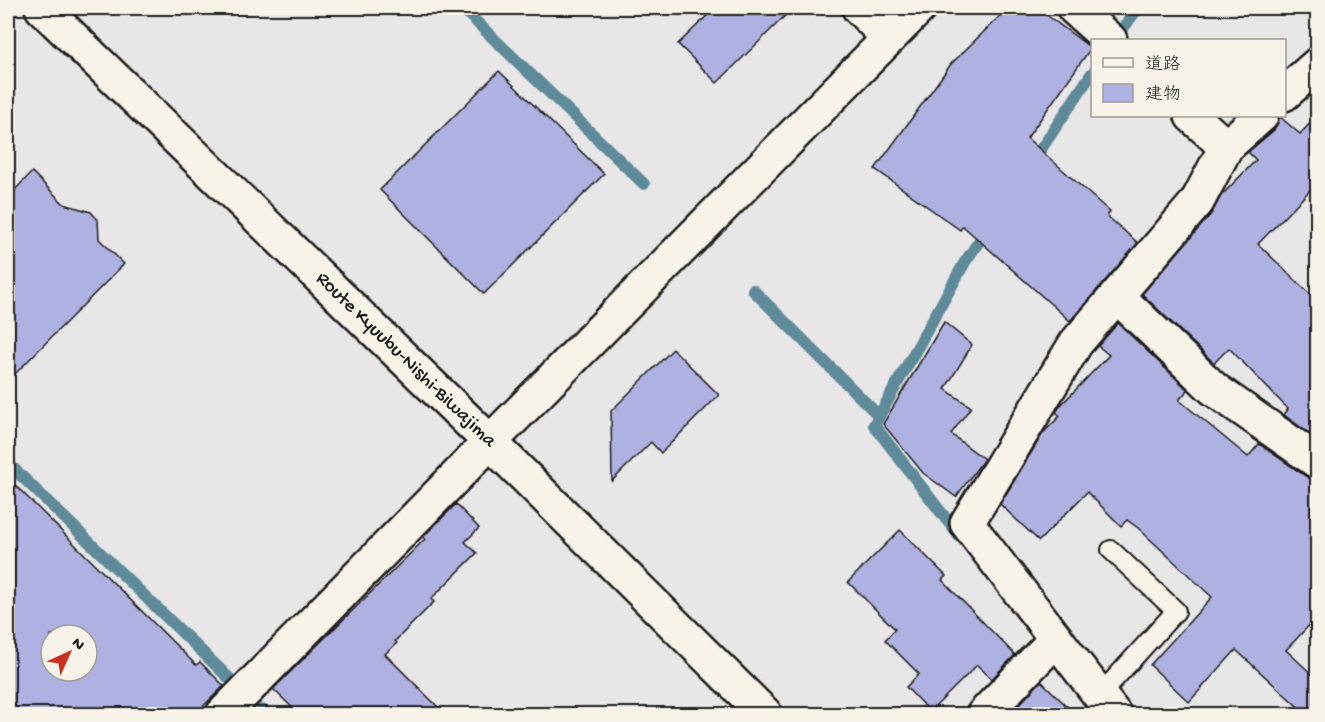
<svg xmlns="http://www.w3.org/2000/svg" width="1325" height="722" font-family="'Gochi Hand','Klee One',sans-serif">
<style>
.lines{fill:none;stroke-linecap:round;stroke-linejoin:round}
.stream{stroke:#5f8a99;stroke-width:12}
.building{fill:#afb1e2;stroke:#1c1c1c;stroke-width:1.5;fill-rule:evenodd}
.service-casing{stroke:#1c1c1c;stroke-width:22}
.minor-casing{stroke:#1c1c1c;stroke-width:38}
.tertiary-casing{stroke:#1c1c1c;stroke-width:38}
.secondary-casing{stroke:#1c1c1c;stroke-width:38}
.service{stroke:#f7f3e8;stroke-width:18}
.minor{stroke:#f7f3e8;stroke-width:33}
.tertiary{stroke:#f7f3e8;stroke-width:33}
.secondary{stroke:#f7f3e8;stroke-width:33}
.labels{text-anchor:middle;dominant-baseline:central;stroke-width:5;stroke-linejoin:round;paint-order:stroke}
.street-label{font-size:20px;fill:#1c1c1c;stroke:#f7f3e8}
</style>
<rect width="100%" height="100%" fill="#e9e6e7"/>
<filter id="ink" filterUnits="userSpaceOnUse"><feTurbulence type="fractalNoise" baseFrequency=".0167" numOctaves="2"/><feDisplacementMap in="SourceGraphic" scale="12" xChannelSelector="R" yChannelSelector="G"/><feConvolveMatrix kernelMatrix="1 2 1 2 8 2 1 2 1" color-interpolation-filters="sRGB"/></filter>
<g filter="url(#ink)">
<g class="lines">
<g class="stream">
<path d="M462 8 644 184"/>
<path d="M1124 27 1138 8"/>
<path d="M1033 161 1092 73"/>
<path d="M753 290 879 416"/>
<path d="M8 463 231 680"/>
<path d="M960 537 874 425 965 262 988 228"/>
<path d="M262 710 267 714"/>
</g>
</g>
<g class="building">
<path d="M715 8H793L717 83 678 44Z"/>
<path d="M1008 8H1037L1091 48 1027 138 1110 212 1107 216 1138 243 1070 321 963 226 960 230 875 169 951 64Z"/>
<path d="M499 71 604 174 484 294 380 190Z"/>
<path d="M1279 116 1300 134 1317 116V183L1258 244 1317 301V439L1284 415 1288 409 1229 348 1214 363 1142 294 1211 214 1221 196 1256 160 1248 152 1274 130Z"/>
<path d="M32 172 64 204 91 212 98 220 99 239 124 264 8 381V197Z"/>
<path d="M944 322 972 345 945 389 971 407 951 434 984 459 956 497 923 473 883 424Z"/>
<path d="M1118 323 1188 390 1179 400 1248 457 1259 444 1307 477 1317 481V617L1286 650 1317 679V714H1306L1236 650 1189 702 1150 665 1212 597 1138 528 1127 520 1121 526 1087 492 1039 541 1000 504 1043 433 1060 416 1056 412 1060 406 1109 355 1098 346Z"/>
<path d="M673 349 719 395 661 453 651 442 612 481 611 411Z"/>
<path d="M8 478 196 665 200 662 224 686 195 714H8ZM51 635H87V671H51Z"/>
<path d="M456 504 479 528 465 542 477 553 431 599 434 602 395 641 397 643 385 654 445 714H299L273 689 425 539 423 537Z"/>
<path d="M900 530 946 576 942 580 1015 655 992 679 977 665 930 712 906 687 919 674 885 640 895 629 848 582Z"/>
<path d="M1041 681 1075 714H1027L1018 706Z"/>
</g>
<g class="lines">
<g class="service-casing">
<path id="service" d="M1099 696 1176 611 1111 550"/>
</g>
<g class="minor-casing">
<g id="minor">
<path d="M859 8 889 38"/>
<path d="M1074 8 1110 40"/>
<path d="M1284 94 1318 64"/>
<path d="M1192 116 1226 147"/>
<path d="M1118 297 1214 389 1318 462"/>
<path d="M223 714 490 442"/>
<path d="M984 714 1056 639"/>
<path d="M1114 714 967 523 1076 343 1197 202 1226 147 1261 116"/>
</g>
</g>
<g class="tertiary-casing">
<path id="tertiary" d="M490 442 919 8"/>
</g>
<g class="secondary-casing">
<g id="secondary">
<path id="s1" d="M42 8 490 442 765 714"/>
</g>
</g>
<use href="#service" class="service"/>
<use href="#minor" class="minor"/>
<use href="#tertiary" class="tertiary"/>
<use href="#secondary" class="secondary"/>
</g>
</g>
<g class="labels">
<g class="street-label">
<text stroke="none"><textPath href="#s1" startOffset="506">Route Kyuubu-Nishi-Biwajima</textPath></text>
</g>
</g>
<rect width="1325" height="722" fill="none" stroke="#f7f3e8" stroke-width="30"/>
<rect x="15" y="15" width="1295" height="692" fill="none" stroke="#1c1c1c" stroke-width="2" filter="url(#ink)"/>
<rect x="1091" y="39" width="195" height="78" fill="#f7f3e8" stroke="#9f9d96" stroke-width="1.5"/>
<rect x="1103" y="58" width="30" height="9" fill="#f7f3e8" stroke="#9f9d96" stroke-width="1.5"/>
<text x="1145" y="69" font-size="18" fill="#1c1c1c">道路</text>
<rect x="1103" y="84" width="30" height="18" fill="#afb1e2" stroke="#9f9d96" stroke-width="1.5"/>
<text x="1145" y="99" font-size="18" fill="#1c1c1c">建物</text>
<g transform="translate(69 653) rotate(45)"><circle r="28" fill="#f7f3e8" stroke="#9f9d96" stroke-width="1.5"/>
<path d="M0-4.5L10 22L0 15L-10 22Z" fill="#c8321e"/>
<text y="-9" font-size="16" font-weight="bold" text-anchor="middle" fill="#1c1c1c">N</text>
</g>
</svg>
